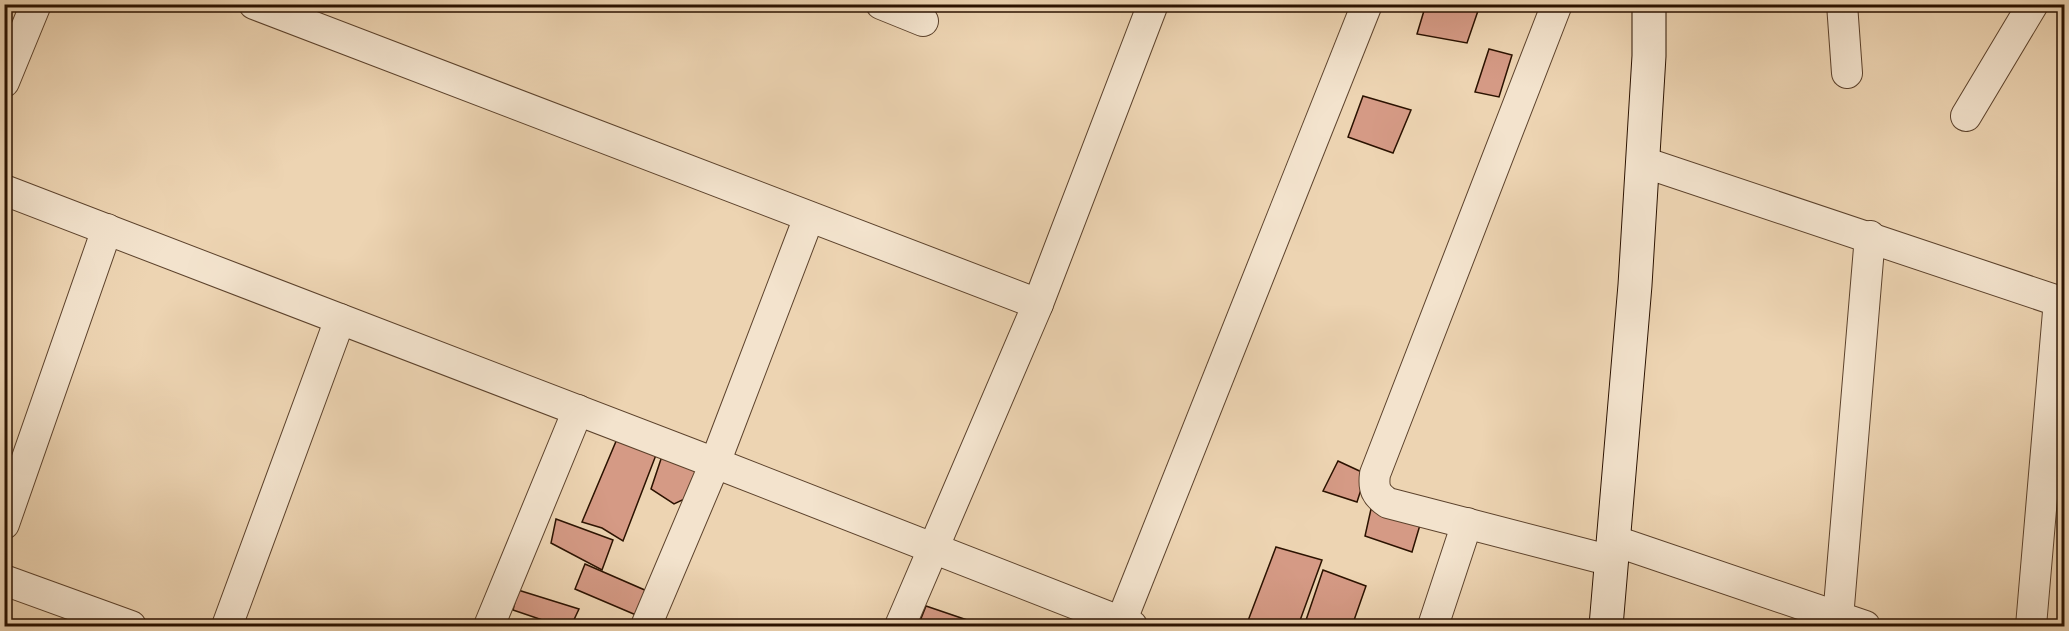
<svg xmlns="http://www.w3.org/2000/svg" width="2069" height="631" font-family="'IM FELL English',serif">
<style>
.building{fill:#d59a85;stroke:#2b1200;stroke-width:1.5}
.lines{fill:none;stroke-linecap:round;stroke-linejoin:round}
.street-casing{stroke:#5c422c;stroke-width:32}
.secondary-casing{stroke:#2b1200;stroke-width:35}
.street{stroke:#f3e3cd;stroke-width:30}
.secondary{stroke:#f3e3cd;stroke-width:33}
</style>
<rect width="100%" height="100%" fill="#edd4b2"/>
<filter id="stains"><feTurbulence type="fractalNoise" baseFrequency=".00333" numOctaves="4"/><feColorMatrix values="0 0 0 0 .2 0 0 0 0 .09 0 0 0 0 .02 0 0 0 .5 -.17"/></filter>
<radialGradient id="worn" r=".72"><stop offset=".6" stop-color="#630" stop-opacity="0"/><stop offset="1" stop-color="#630" stop-opacity=".3"/></radialGradient>
<g class="building">
<path d="M1426 4 1480 5 1467 43 1417 34Z"/>
<path d="M1489 49 1512 55 1499 97 1475 92Z"/>
<path d="M1363 96 1411 110 1393 153 1348 137Z"/>
<path d="M617 439 656 455 623 541 602 528 582 522Z"/>
<path d="M662 456 705 471 693 495 674 504 651 489Z"/>
<path d="M1338 461 1366 474 1357 502 1323 491Z"/>
<path d="M1371 509 1420 525 1412 552 1365 536Z"/>
<path d="M556 519 613 540 602 570 551 543Z"/>
<path d="M1276 547 1322 560 1298 626H1246Z"/>
<path d="M585 564 647 591 636 615 575 589Z"/>
<path d="M1323 570 1366 586 1352 626H1304Z"/>
<path d="M518 590 579 609 571 626H560L513 610Z"/>
<path d="M926 606 973 622 971 626H918Z"/>
</g>
<g class="lines">
<g class="street-casing">
<g id="street">
<path d="M254 4 1038 304"/>
<path d="M881 4 923 21"/>
<path d="M1557 4 1375 474C1373 489 1376 495 1388 503L1612 561"/>
<path d="M1842 4 1847 73"/>
<path d="M4 82 36 4"/>
<path d="M1966 116 2033 4"/>
<path d="M1643 162 2064 303"/>
<path d="M4 190 715 463 1132 626"/>
<path d="M4 524 107 229"/>
<path d="M1615 541 1865 626"/>
<path d="M4 580 131 626"/>
<path d="M1838 618 1870 236"/>
<path d="M1121 622 1367 4"/>
<path d="M227 626 340 319"/>
<path d="M489 626 578 410"/>
<path d="M646 626 715 463 809 217"/>
<path d="M900 626 1038 304 1153 4"/>
<path d="M1433 626 1467 523"/>
<path d="M2031 626 2059 300"/>
</g>
</g>
<g class="secondary-casing">
<path id="secondary" d="M1606 626 1635 285 1649 56V4"/>
</g>
<use href="#street" class="street"/>
<use href="#secondary" class="secondary"/>
</g>
<rect width="2069" height="631" fill="none" stroke="#edd4b2" stroke-width="24"/>
<rect x="6" y="6" width="2057" height="619" fill="none" stroke="#2b1200" stroke-width="3"/>
<rect x="12" y="12" width="2045" height="607" fill="none" stroke="#2b1200" stroke-width="1.5"/>
<rect width="100%" height="100%" filter="url(#stains)"/>
<rect width="100%" height="100%" fill="url(#worn)"/>
</svg>
